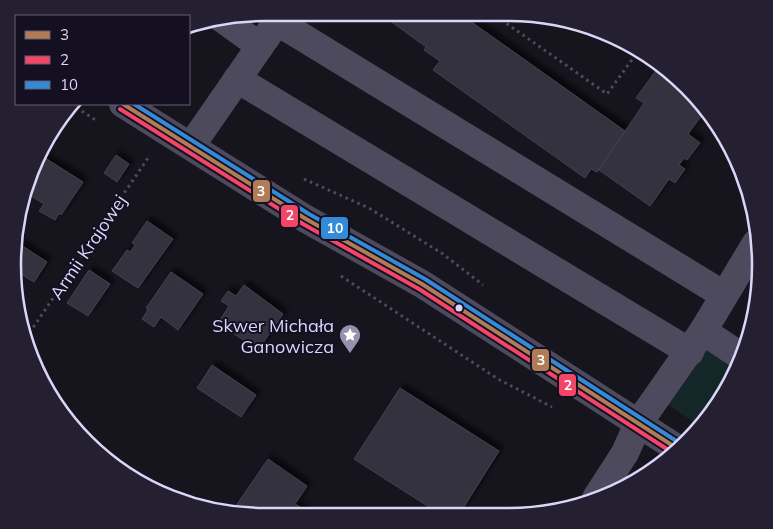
<svg xmlns="http://www.w3.org/2000/svg" width="773" height="529" font-family="Mulish,sans-serif">
<style>
.green{fill:#142628}
.building{fill:#35323f;stroke:#444050;filter:url(#shadow)}
.lines{fill:none;stroke-linecap:round;stroke-linejoin:round}
.path{stroke:#48505d;stroke-width:3;stroke-dasharray:2.5 4;stroke-linecap:butt}
.minor{stroke:#4c4a5c;stroke-width:28}
.bus-1-casing{stroke:#141021;stroke-width:8}
.bus-2-casing{stroke:#141021;stroke-width:8}
.bus-3-casing{stroke:#141021;stroke-width:8}
.bus-1{stroke:#b07c57;stroke-width:4}
.bus-2{stroke:#f34667;stroke-width:4}
.bus-3{stroke:#338bd7;stroke-width:4}
.bus-dot{fill:#dcd5fa;stroke:#141021;stroke-width:2}
.labels{text-anchor:middle;dominant-baseline:central;stroke-width:4;stroke-linejoin:round;paint-order:stroke}
.street-label{font-size:18px;fill:#dcd5fa;stroke:#141021}
.poi-label{font-size:18px;fill:#dcd5fa;stroke:#141021;text-anchor:end}
.rim{fill:none;stroke:#dcd5fa;stroke-width:2.5}
.line-badge{stroke:#141021;stroke-width:2}
.badge-label{font-size:14px;text-anchor:middle;font-weight:bold;fill:#fff}
</style>
<defs>
<filter id="shadow"><feDropShadow dx="4.5" dy="-4.5" stdDeviation="2.5" flood-color="#0009"/></filter>
</defs>
<rect width="100%" height="100%" fill="#16141d"/>
<path class="green" d="M703 331 741 361 698 425 658 398Z"/>
<g class="building">
<path d="M381 14 463 16 625 131 597 172 591 169 585 178 433 70 440 61 424 50 426 47Z"/>
<path d="M657 69 665 74 667 71 687 87 710 122 702 115 688 134 700 143 687 160 684 158 679 165 685 169 675 183 669 179 650 206 599 170 644 103 636 98Z"/>
<path d="M116 155 129 164 117 182 104 173Z"/>
<path d="M45 158 83 182 61 215 59 213 55 220 39 211 44 204 25 192 27 186 33 176 30 174 31 169 38 159 42 162Z"/>
<path d="M147 221 173 239 138 288 112 271 127 250 130 252 135 245 132 243Z"/>
<path d="M15 241 47 262 34 282 16 271Z"/>
<path d="M89 270 110 284 88 316 67 303Z"/>
<path d="M171 272 203 294 178 330 161 317 154 327 142 319 148 310 146 308Z"/>
<path d="M244 285 283 314 258 350 218 323 229 306 221 301 228 291 236 296Z"/>
<path d="M212 365 256 395 241 417 197 388Z"/>
<path d="M400 388 499 451 460 513 440 514 354 459Z"/>
<path d="M268 459 307 486 295 504 308 512 306 516H264L233 510Z"/>
</g>
<g class="lines">
<g class="path">
<path d="M496 16 607 94 639 50"/>
<path d="M71 104 97 121"/>
<path d="M304 179 369 208 443 254 483 285"/>
<path d="M341 276 498 379 552 407"/>
<path d="M26 338 150 155"/>
</g>
<g class="minor">
<path d="M221 18 260 46"/>
<path d="M276 21 724 295"/>
<path d="M237 79 690 352"/>
<path d="M123 104 306 219 422 284 678 449"/>
<path d="M191 146 283 13"/>
<path d="M703 331 742 357"/>
<path d="M596 498 625 453 638 424 703 331 756 243"/>
</g>
<g class="bus-1-casing">
<path id="bus-1" d="M123 104 306 219 422 284 678 449"/>
</g>
<g class="bus-2-casing">
<path id="bus-2" d="M120 109 303 224 419 289 673 453"/>
</g>
<g class="bus-3-casing">
<path id="bus-3" d="M134 104 309 214 425 279 681 444"/>
</g>
<use href="#bus-1" class="bus-1"/>
<use href="#bus-2" class="bus-2"/>
<use href="#bus-3" class="bus-3"/>
</g>
<defs>
<g id="sight-pin" transform="scale(1.125)"><path d="M0 17L-7.5 6A9.5 9.5 0 1 1 7.5 6Z" fill="#9791ad" stroke="#141021"/><path d="M0-6L1.8-2.2L6-1.7L2.9 1.2L3.7 5.4L0 3.3L-3.7 5.4L-2.9 1.2L-6-1.7L-1.8-2.2Z" fill="#fff"/></g>
</defs>
<g fill-rule="evenodd">
<use href="#sight-pin" x="350" y="335"/>
</g>
<circle class="bus-dot" cx="459" cy="308" r="4.5"/>
<g class="labels">
<g class="street-label">
<text transform="translate(88 247) rotate(-56)">Armii Krajowej</text>
</g>
<g class="poi-label">
<text x="334" y="325">Skwer Michała<tspan x="334" dy="21">Ganowicza</tspan></text>
</g>
</g>
<path d="M0 0H773V529H0ZM264 21H509A243 243 0 0 1 752 264V265A243 243 0 0 1 509 508H264A243 243 0 0 1 21 265V264A243 243 0 0 1 264 21Z" fill="#242032" fill-rule="evenodd"/>
<path class="rim" d="M264 21H509A243 243 0 0 1 752 264V265A243 243 0 0 1 509 508H264A243 243 0 0 1 21 265V264A243 243 0 0 1 264 21Z"/>
<g class="line-badge">
<rect x="252" y="179" width="19" height="24" rx="5" fill="#b07c57"/>
<rect x="280" y="204" width="19" height="24" rx="5" fill="#f34667"/>
<rect x="320" y="216" width="29" height="24" rx="5" fill="#338bd7"/>
<rect x="531" y="348" width="19" height="24" rx="5" fill="#b07c57"/>
<rect x="558" y="373" width="19" height="24" rx="5" fill="#f34667"/>
</g>
<g class="badge-label">
<text x="261" y="196">3</text>
<text x="290" y="220">2</text>
<text x="335" y="233">10</text>
<text x="541" y="365">3</text>
<text x="568" y="390">2</text>
</g>
<rect x="15" y="15" width="175" height="90" fill="#141021" stroke="#645f78"/>
<rect x="25" y="31" width="25" height="8" fill="#b07c57" stroke="#645f78"/>
<text x="60" y="40" font-size="15" fill="#dcd5fa">3</text>
<rect x="25" y="56" width="25" height="8" fill="#f34667" stroke="#645f78"/>
<text x="60" y="65" font-size="15" fill="#dcd5fa">2</text>
<rect x="25" y="81" width="25" height="8" fill="#338bd7" stroke="#645f78"/>
<text x="60" y="90" font-size="15" fill="#dcd5fa">10</text>
</svg>
